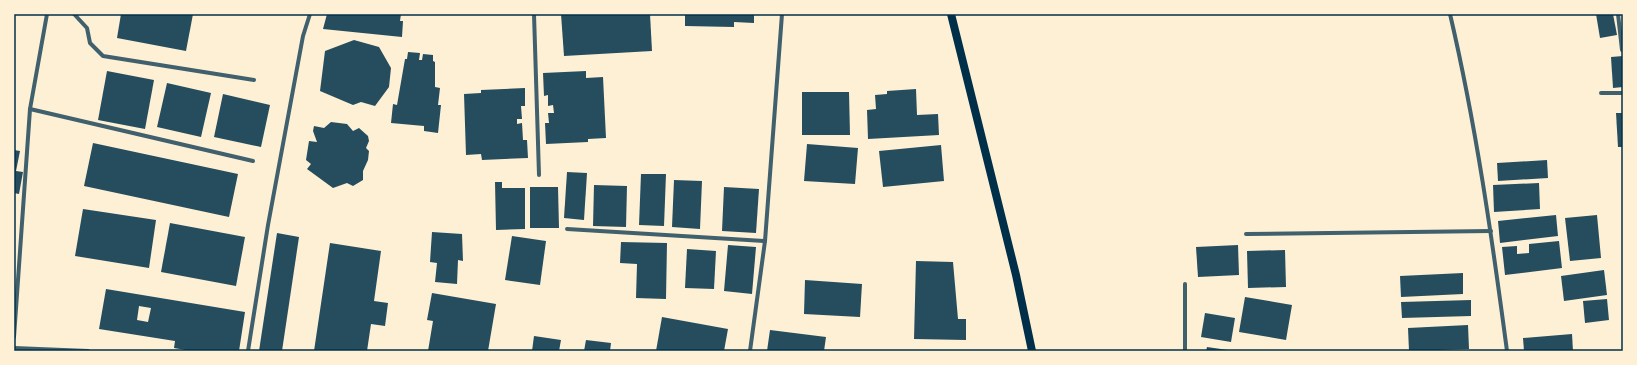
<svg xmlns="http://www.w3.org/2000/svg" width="1637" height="365" font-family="Poppins,sans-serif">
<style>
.building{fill:#264d5e;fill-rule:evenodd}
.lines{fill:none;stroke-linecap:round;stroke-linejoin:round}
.minor{stroke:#3f606c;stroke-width:4}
.secondary{stroke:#003049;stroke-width:8}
.neatline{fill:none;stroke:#003049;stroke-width:1.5}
</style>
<rect width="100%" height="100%" fill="#fdf0d5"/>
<g class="building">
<path d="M121 14H193L186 51 117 38Z"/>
<path d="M327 14H401L400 21H403L402 37 323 29Z"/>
<path d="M561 14H650L652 51 564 56Z"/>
<path d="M685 14H754V23L734 22V27L685 26Z"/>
<path d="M1596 14H1613L1617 35 1600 38Z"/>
<path d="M354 40 379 47 391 68 389 87 375 106 361 102 353 105 320 91 325 51Z"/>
<path d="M408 52 420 53 419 60H422L423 54 433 55V61L435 62V87L440 88 438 105H441L438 133 424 131V126L391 123 393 104 397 105 405 59H407Z"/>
<path d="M1623 56V87L1613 88 1611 57Z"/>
<path d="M107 71 154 80 145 129 98 120Z"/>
<path d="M586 71V78L603 77 606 138 588 139V142L546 144 545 123H549L548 113H554L553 105 548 106V95L544 96 543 73Z"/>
<path d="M167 83 211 93 201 137 157 127Z"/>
<path d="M525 88V106H521L522 119H517V124L522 123 523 140H527L528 158 482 160 481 154 466 155 464 94 481 93V90Z"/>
<path d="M916 89 917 115 938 114 939 135 868 139 867 110 876 109 875 95 887 94V91Z"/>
<path d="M802 92H849L850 135H802Z"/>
<path d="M223 94 270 105 261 147 214 137Z"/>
<path d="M1616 113H1623V147H1618Z"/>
<path d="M331 122 347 124 353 131 359 128 368 136 369 141 366 148 369 151 368 160 363 171V180L353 186 347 183 333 188 307 169 311 164 306 160 309 141 317 142 313 131 314 126 324 128Z"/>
<path d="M93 143 238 174 229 217 84 186Z"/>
<path d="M807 144 858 148 855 184 804 181Z"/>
<path d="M941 145 944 181 883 187 879 151Z"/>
<path d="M14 150 20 151 16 171 23 172 19 194 14 193Z"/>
<path d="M1547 160 1548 178 1498 181 1497 163Z"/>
<path d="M567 172 587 173 584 220 564 218Z"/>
<path d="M641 174H666L664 226 639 225Z"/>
<path d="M674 180 702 181 700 229 672 227Z"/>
<path d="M495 182H502V188H525V229L496 230Z"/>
<path d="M1539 183 1540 209 1494 212 1493 185Z"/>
<path d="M594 185 627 186 626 227 593 226Z"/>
<path d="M530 187H558L559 228H530Z"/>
<path d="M724 187 759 189 756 233 722 231Z"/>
<path d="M83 209 156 220 149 268 75 256Z"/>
<path d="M1556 215 1558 236 1500 243 1498 221Z"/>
<path d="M1597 215 1601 258 1570 261 1565 218Z"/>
<path d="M170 223 245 237 236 286 161 272Z"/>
<path d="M432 232 462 234 463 261 458 260 457 284 435 282 437 263 430 262Z"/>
<path d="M277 233 299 237 282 351H259Z"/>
<path d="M512 236 546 241 540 285 505 280Z"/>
<path d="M1559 241 1562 268 1505 275 1502 247 1517 246V254L1529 253V244Z"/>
<path d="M621 242 667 243 666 299 636 298 637 264 620 263Z"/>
<path d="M330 243 381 251 374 301 388 303 385 326 371 324 367 351H314Z"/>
<path d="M728 245 756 247 752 294 724 291Z"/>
<path d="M1238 245 1239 275 1198 277 1196 247Z"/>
<path d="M687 249 716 251 714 289 685 288Z"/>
<path d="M1285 250 1286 287 1248 288 1247 251Z"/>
<path d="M916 261 953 262 958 319H966V340L914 339Z"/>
<path d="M1604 270 1607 295 1564 301 1561 276Z"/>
<path d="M1463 273V294L1401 297 1400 276Z"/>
<path d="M805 280 862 284 860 317 804 314Z"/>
<path d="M106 289 245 312 239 351H191L174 348 175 341 99 329ZM139 306 151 308 148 322 137 320Z"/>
<path d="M432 293 496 304 488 351H428L433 321 427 320Z"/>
<path d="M1245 297 1292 305 1286 340 1239 332Z"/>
<path d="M1607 299 1609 320 1585 323 1583 301Z"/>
<path d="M1471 300V316L1402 318 1401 302Z"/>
<path d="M1205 313 1235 318 1231 342 1201 337Z"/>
<path d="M662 317 728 329 724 351H656Z"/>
<path d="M1468 325 1469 349 1409 351 1408 328Z"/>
<path d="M770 330 826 337 824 351H767Z"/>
<path d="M1572 334 1573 351H1524L1523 338Z"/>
<path d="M534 336 561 340 559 351H532Z"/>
<path d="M586 340 611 343 610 351H584Z"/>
<path d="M1207 347 1228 350V351H1206Z"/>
</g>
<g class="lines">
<g class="minor">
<path d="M74 14 87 28 90 43 103 56 254 80"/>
<path d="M534 14 539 175"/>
<path d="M1450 14C1476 125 1492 238 1507 351"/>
<path d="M1618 14 1622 50"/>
<path d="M1601 93H1623"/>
<path d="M30 109 253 161"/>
<path d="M567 229 765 241"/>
<path d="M1246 234 1491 231"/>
<path d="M1185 284V351"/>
<path d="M14 337 30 109 47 14"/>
<path d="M14 348 88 351"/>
<path d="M248 351 268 225 303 36 310 14"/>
<path d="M750 351 765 241 782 14"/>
</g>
<path class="secondary" d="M951 14 1016 275 1032 351"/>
</g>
<rect width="1637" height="365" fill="none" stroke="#fdf0d5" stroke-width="30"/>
<rect x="15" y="15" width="1607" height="335" class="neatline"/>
</svg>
